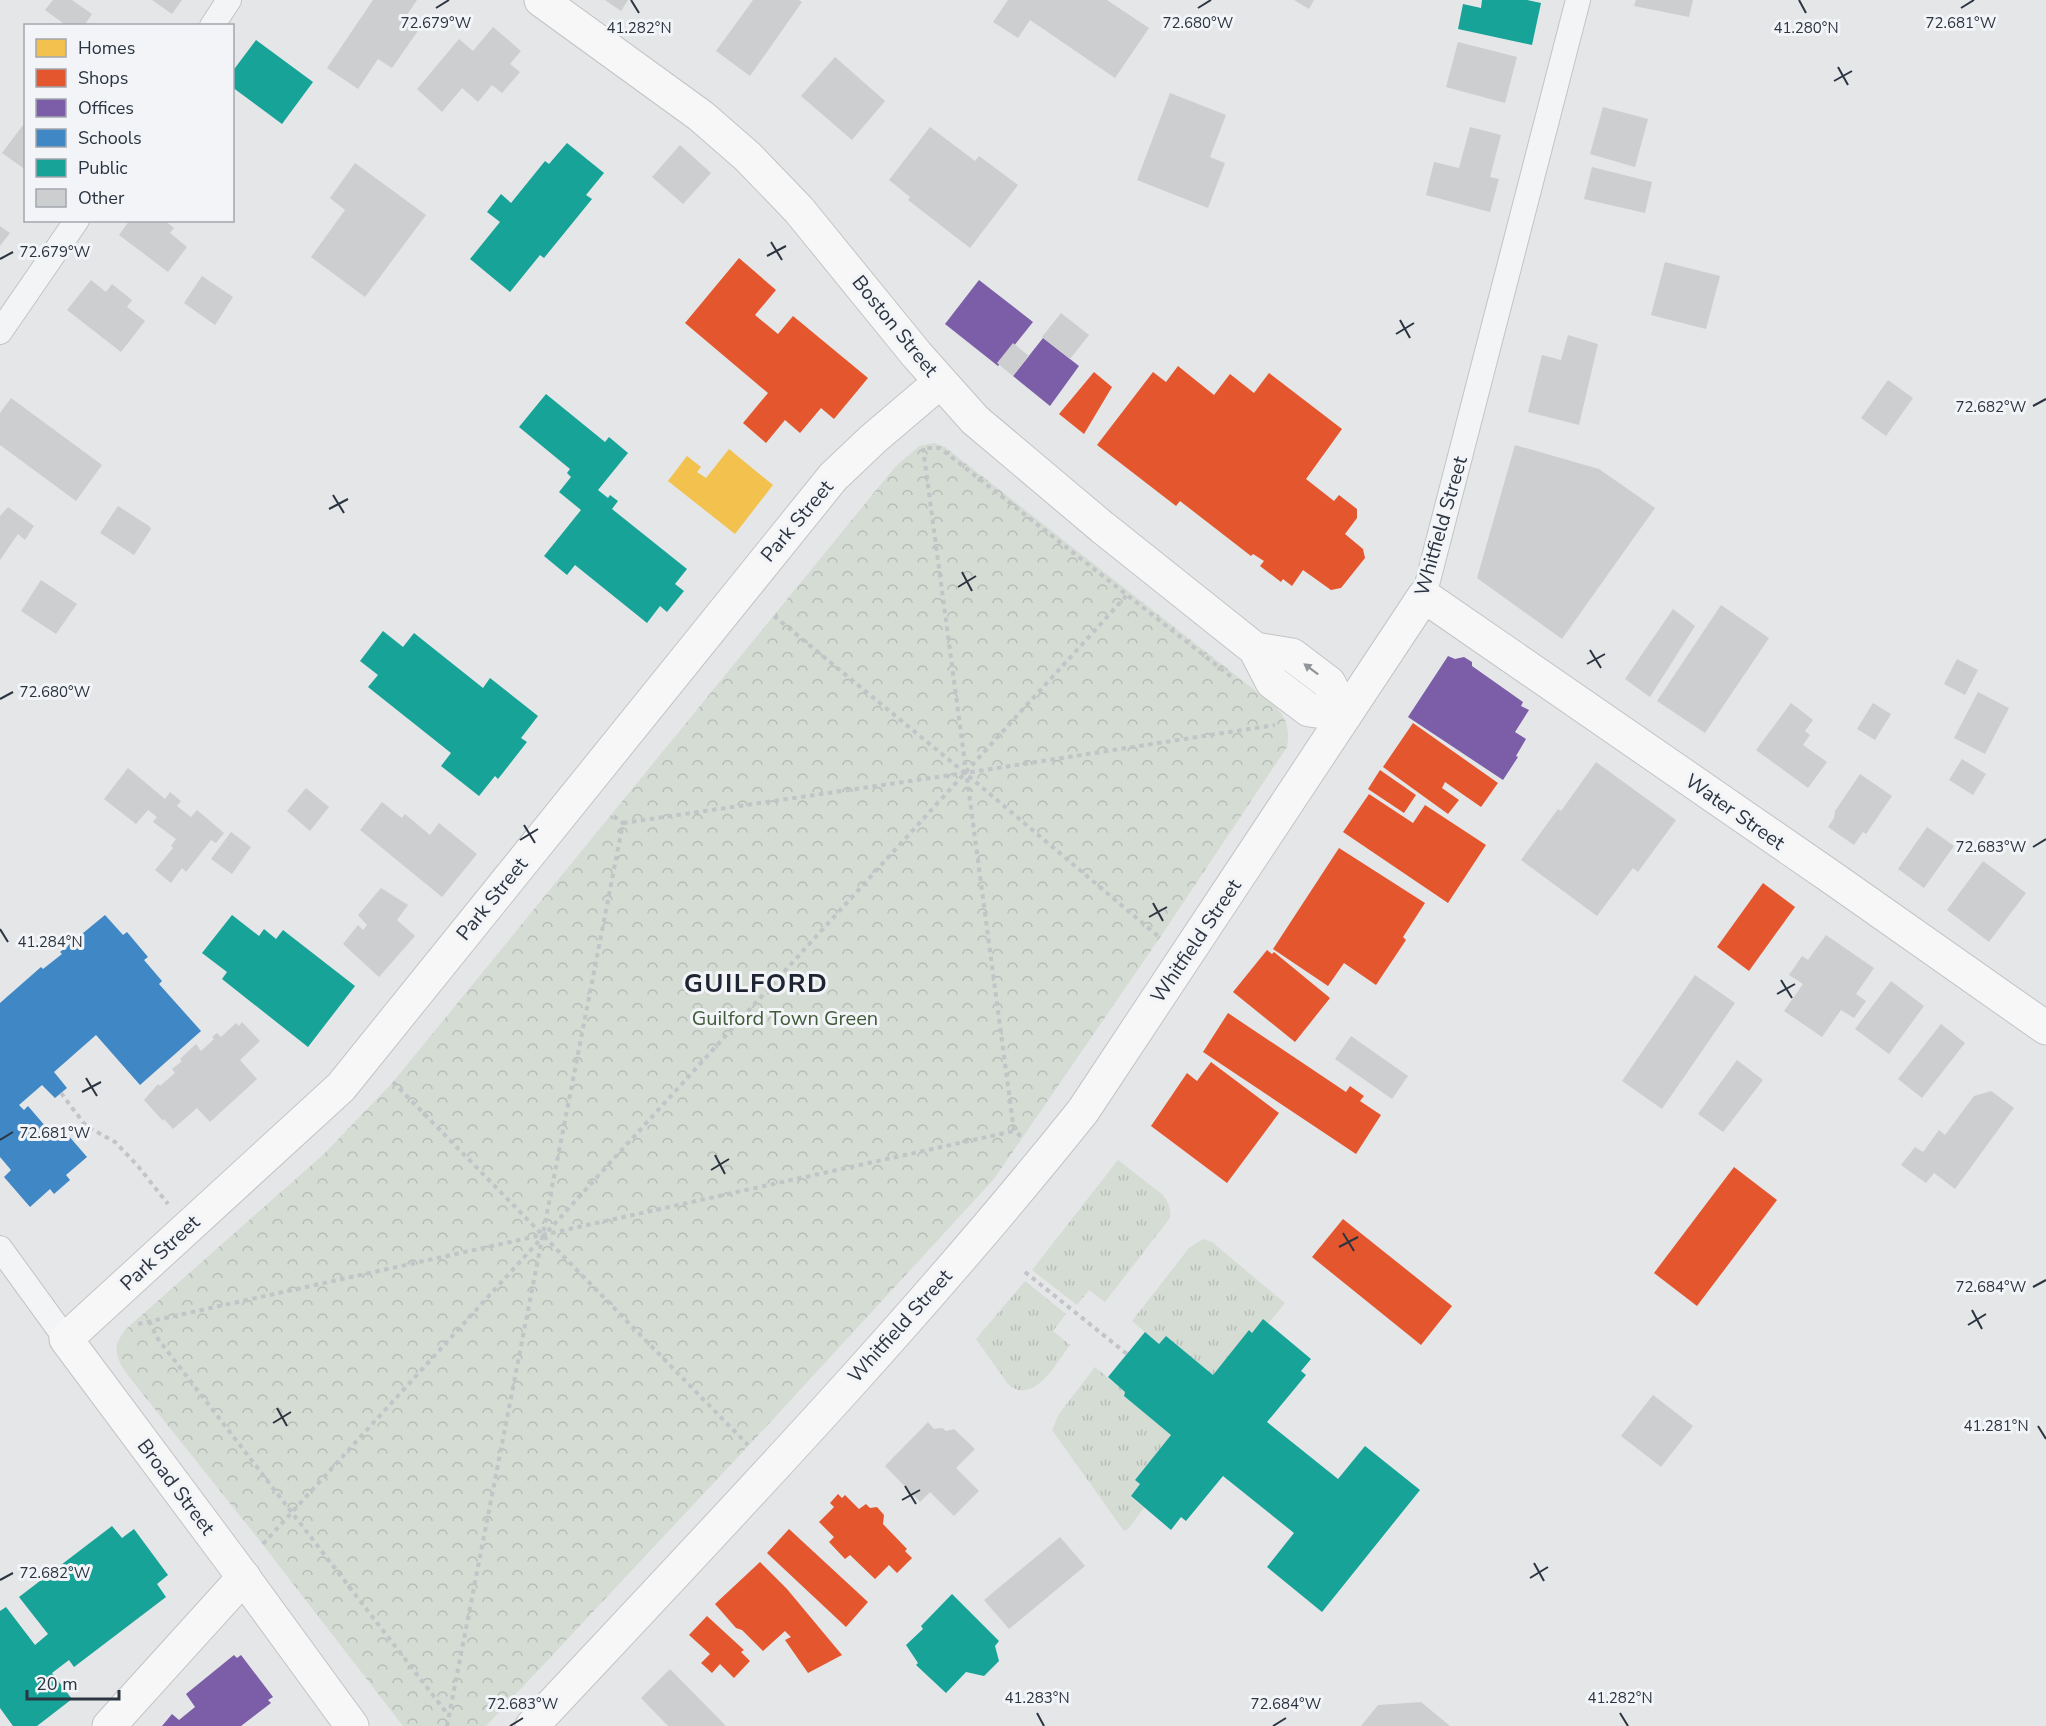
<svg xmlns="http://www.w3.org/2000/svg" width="2046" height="1726" font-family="'Nunito Sans',sans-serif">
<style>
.grass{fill:url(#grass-tufts)}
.park{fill:url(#park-crowns)}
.homes{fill:#f2c14e}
.shops{fill:#e4572e}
.offices{fill:#7b5ea7}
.schools{fill:#3f88c5}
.public{fill:#17a398}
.building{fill:#ccced0}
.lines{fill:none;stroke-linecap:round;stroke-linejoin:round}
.street-casing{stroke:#c2c4c6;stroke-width:26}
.secondary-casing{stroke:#c2c4c6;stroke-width:35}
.path{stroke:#c2c4c7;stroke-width:4;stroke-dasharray:4.5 4.5;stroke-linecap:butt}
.street{stroke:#f3f4f5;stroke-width:24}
.secondary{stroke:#f7f7f7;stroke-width:33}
.oneway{fill:#91969c}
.ticks{fill:none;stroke:#2b3441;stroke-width:2}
.labels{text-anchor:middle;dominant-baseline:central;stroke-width:6;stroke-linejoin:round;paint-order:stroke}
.street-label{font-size:20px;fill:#2b3441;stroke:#f2f4f7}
.park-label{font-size:20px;fill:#415c39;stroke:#f2f4f7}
.district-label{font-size:26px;font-weight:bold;letter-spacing:1.5px;fill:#1d2532;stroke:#f2f4f7}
.ticks-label{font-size:15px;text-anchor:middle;fill:#2b3441;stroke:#f2f4f7;stroke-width:6;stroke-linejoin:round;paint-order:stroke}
</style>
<defs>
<pattern id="grass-tufts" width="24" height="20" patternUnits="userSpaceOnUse" patternTransform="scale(1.5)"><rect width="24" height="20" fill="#d5dcd4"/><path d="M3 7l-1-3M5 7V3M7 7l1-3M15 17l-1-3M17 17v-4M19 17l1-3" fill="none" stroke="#b7bdb7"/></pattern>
<pattern id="park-crowns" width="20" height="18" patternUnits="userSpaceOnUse" patternTransform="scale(1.5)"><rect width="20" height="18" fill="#d5dcd4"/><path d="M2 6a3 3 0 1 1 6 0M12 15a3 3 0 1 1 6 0" fill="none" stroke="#b7bdb7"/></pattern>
</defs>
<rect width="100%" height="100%" fill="#e4e6e8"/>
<g class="grass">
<path d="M1118 1160 1163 1195C1169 1203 1171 1209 1170 1218L1105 1302 1089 1290 1077 1305 1032 1270Z"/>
<path d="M1203 1239 1212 1242 1285 1303 1268 1324 1252 1333 1249 1331 1213 1375 1166 1336 1159 1344 1132 1321 1189 1248Z"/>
<path d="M1025 1281 1066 1314 1053 1331 1070 1345C1057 1362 1033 1407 1008 1384L976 1339Z"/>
<path d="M1095 1367 1125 1392 1124 1396 1171 1435 1135 1480 1140 1484 1131 1497 1144 1508 1128 1529 1124 1531 1052 1430 1059 1414Z"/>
</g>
<path class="park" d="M934 443 945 447 1276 707C1287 719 1290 731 1287 747L1163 933 994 1179 752 1442 486 1726H403L260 1541 126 1373C115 1356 112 1346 126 1329L324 1154 393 1082 895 467 919 446Z"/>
<path class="homes" d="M729 449 773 485 735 534 668 481 687 456 701 467 697 472 706 478Z"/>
<g class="shops">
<path d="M739 258 776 290 755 315 778 334 793 316 868 378 834 419 821 408 800 433 785 420 766 443 743 423 768 393 685 323Z"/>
<path d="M1178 366 1214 395 1230 374 1254 393 1269 373 1342 429 1306 479 1334 501 1339 495 1357 509V518L1345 534 1363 549 1365 558 1341 588 1331 590 1303 570 1292 586 1283 579 1281 582 1260 566 1264 561 1253 554 1251 556 1180 501 1176 506 1097 445 1153 372 1166 382Z"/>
<path d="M1094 372 1112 387 1084 434 1059 414Z"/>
<path d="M1413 723 1498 783 1481 807 1445 782 1442 788 1459 800 1448 814 1383 767Z"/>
<path d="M1380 770 1416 795 1404 813 1368 789Z"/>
<path d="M1369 794 1413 823 1425 805 1486 845 1448 903 1343 832Z"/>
<path d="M1339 848 1425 903 1403 937 1406 940 1376 985 1344 963 1328 986 1273 949Z"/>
<path d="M1763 883 1795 907 1749 971 1717 947Z"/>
<path d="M1267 950 1272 954 1274 952 1330 998 1295 1042 1233 992Z"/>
<path d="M1228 1013 1346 1092 1350 1086 1364 1096 1360 1101 1381 1115 1356 1154 1203 1052Z"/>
<path d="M1211 1062 1279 1113 1227 1183 1151 1126 1187 1073 1197 1081Z"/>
<path d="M1734 1167 1777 1200 1697 1306 1654 1273Z"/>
<path d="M1343 1219 1452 1306 1421 1345 1312 1257Z"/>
<path d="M838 1494 842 1498 845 1495 859 1509 866 1504 870 1508 877 1507 884 1515 883 1524 907 1549 905 1551 912 1558 897 1573 889 1565 875 1579 850 1555 845 1559 829 1542 834 1537 819 1522 834 1507 830 1503Z"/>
<path d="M789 1529 868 1602 846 1627 767 1553Z"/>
<path d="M760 1562 787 1589 842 1655 808 1673 785 1640 791 1637 785 1631 763 1651 742 1630 736 1628 715 1604Z"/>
<path d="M707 1616 744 1650 741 1652 750 1661 734 1678 720 1664 712 1673 701 1663 710 1654 689 1635Z"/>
</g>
<g class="offices">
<path d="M979 280 1033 322 998 366 945 324Z"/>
<path d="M1043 338 1079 366 1050 406 1013 376Z"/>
<path d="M1448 656 1455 659 1464 657 1472 662V666L1523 702 1521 706 1529 710 1515 732 1526 739 1516 756 1518 757 1503 780 1408 717Z"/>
<path d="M234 1655 237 1658 241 1655 273 1697 268 1700 271 1703 241 1726H162L172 1714 179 1720 195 1707 186 1694Z"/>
</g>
<path class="schools" d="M105 915 123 935 127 932 148 957 144 960 162 981 159 984 201 1031 140 1085 96 1035 54 1072 67 1088 55 1098 42 1085 19 1105 24 1110 28 1106 52 1134 61 1127 87 1157 66 1175 70 1180 54 1194 50 1189 30 1207 4 1177 11 1170 0 1157V1003L41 967 43 969 62 954 60 952Z"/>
<g class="public">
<path d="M1482 0H1527L1541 3 1532 45 1458 29 1463 4 1481 8Z"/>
<path d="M256 40 313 82 282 124 232 87V72Z"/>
<path d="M567 143 604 173 586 195 592 199 544 258 540 255 510 292 470 259 500 222 487 212 501 194 511 203 545 161 549 164Z"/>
<path d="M546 394 605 442 609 437 628 453 598 490 608 498 610 495 618 501 612 509 687 569 675 584 684 591 667 612 660 606 647 623 575 565 567 575 544 556 581 510 559 492 571 477 567 473 570 469 519 427Z"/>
<path d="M383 631 403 647 414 633 483 688 490 678 538 716 521 738 527 742 498 779 495 776 479 796 441 766 451 753 368 687 378 675 360 661Z"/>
<path d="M232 915 259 936 264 929 276 939 283 930 355 986 308 1047 222 979 227 972 202 953Z"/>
<path d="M1263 1319 1311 1359 1301 1371 1306 1375 1267 1422 1338 1479 1365 1446 1420 1490 1322 1612 1267 1567 1294 1533 1223 1476 1186 1521 1181 1517 1171 1530 1131 1496 1140 1484 1135 1480 1171 1435 1124 1396 1125 1392 1108 1377 1145 1332 1159 1344 1166 1336 1213 1375 1249 1330 1252 1333Z"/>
<path d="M112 1526 122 1538 134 1529 168 1575 157 1584 166 1597 74 1667 69 1660 52 1673 72 1699 37 1726H13L0 1708V1611L6 1607 35 1645 48 1634 19 1597Z"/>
<path d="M952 1594 999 1641 995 1646 999 1661 984 1676 966 1672 946 1693 916 1665 918 1663 906 1645 923 1629 921 1626Z"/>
</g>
<g class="building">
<path d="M53 0H72L92 14 84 26H67L45 10Z"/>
<path d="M152 0H182L172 14Z"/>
<path d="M373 0H417L407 15 422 25 392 68 378 59 358 89 327 68Z"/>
<path d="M605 0H628L621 11Z"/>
<path d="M753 0H799L802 2 750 76 716 51Z"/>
<path d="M1008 0H1107L1149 28 1115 78 1030 20 1018 38 993 22Z"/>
<path d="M1294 0H1314L1309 9Z"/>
<path d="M1636 0H1693L1689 17 1634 6Z"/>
<path d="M493 27 521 51 510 64 520 72 502 93 492 85 478 102 462 88 442 112 417 89 459 39 473 51Z"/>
<path d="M1458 42 1517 57 1505 103 1446 87Z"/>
<path d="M835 57 885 101 852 140 801 96Z"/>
<path d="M1170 93 1226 115 1210 157 1225 163 1208 208 1137 180Z"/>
<path d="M1603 107 1648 119 1635 167 1590 154Z"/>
<path d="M26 121V170L2 153Z"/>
<path d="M930 127 975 161 979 156 1018 185 970 248 908 200 910 197 889 180Z"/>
<path d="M1470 127 1501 135 1490 177 1499 179 1490 212 1426 195 1434 162 1459 168Z"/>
<path d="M680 145 711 173 683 204 652 177Z"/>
<path d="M355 163 426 215 365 297 311 257 345 210 330 198Z"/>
<path d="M1592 167 1652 182 1645 213 1584 199Z"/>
<path d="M130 220H164L174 228 170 233 187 247 168 272 119 235Z"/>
<path d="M0 226 10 233 0 246Z"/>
<path d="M1665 262 1720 276 1706 329 1651 315Z"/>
<path d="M202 276 233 297 215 325 184 303Z"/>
<path d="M91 280 106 292 112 284 132 300 127 307 145 321 121 352 67 310Z"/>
<path d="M1061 313 1089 335 1070 359 1042 337Z"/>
<path d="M1568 335 1598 344 1579 425 1528 412 1542 355 1561 360Z"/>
<path d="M1013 343 1029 356 1013 376 997 363Z"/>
<path d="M1888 380 1913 398 1886 436 1861 418Z"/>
<path d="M11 398 102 465 76 501 0 445V413Z"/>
<path d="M1515 445 1599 469 1655 508 1562 639 1477 578Z"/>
<path d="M118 506 149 526 151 529 134 555 100 533Z"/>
<path d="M8 507 34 526 25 540 18 534 0 560V516Z"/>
<path d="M41 580 77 604 56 634 21 611Z"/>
<path d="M1721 605 1769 638 1705 733 1657 701Z"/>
<path d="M1673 609 1695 626 1650 697 1625 679Z"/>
<path d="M1957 659 1978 670 1965 695 1944 684Z"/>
<path d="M1978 692 2009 708 1985 754 1954 738Z"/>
<path d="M1791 703 1813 720 1805 731 1810 735 1803 745 1827 762 1808 788 1756 750Z"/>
<path d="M1873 703 1891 714 1875 740 1857 729Z"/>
<path d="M1962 759 1986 774 1973 795 1949 780Z"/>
<path d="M1596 762 1676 820 1638 872 1633 868 1597 916 1521 860 1558 809 1561 811Z"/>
<path d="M128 768 165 799 170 792 181 801 177 806 191 817 197 810 224 833 216 843 211 840 186 872 182 868 171 883 155 870 173 848 171 846 176 839 153 822 157 817 148 810 136 824 104 799Z"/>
<path d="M1860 774 1892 796 1866 834 1863 832 1854 845 1828 827 1834 818 1835 811Z"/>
<path d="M306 788 329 807 310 831 287 811Z"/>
<path d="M382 802 402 818 405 814 430 835 439 823 477 854 442 897 360 830Z"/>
<path d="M1927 827 1954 846 1924 888 1898 869Z"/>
<path d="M231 832 251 847 232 874 211 859Z"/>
<path d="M1983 861 2026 893 1989 942 1947 910Z"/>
<path d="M381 888 408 905 397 920 415 936 379 977 343 944 358 925 363 930 367 925 358 915Z"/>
<path d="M1826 935 1874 968 1856 994 1866 1001 1854 1018 1841 1010 1822 1037 1784 1011 1803 984 1789 975 1802 956 1808 960Z"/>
<path d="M1695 975 1735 1003 1662 1109 1622 1081Z"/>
<path d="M1891 981 1924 1006 1889 1054 1855 1029Z"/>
<path d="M242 1022 260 1041 240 1060 257 1079 210 1122 197 1108 173 1129 164 1119 163 1121 144 1100 158 1084 160 1086 175 1073 172 1069 182 1061 180 1059 196 1044 201 1051 214 1039 212 1037 217 1033 221 1037 236 1023 239 1026Z"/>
<path d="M1941 1024 1965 1043 1922 1098 1898 1079Z"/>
<path d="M1351 1036 1408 1076 1392 1099 1335 1059Z"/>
<path d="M1737 1060 1763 1080 1723 1132 1698 1114Z"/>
<path d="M1991 1091 2014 1108 1955 1189 1934 1173 1926 1183 1901 1165 1915 1147 1923 1152 1939 1130 1945 1135 1974 1096Z"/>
<path d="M1653 1395 1693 1426 1661 1467 1621 1436Z"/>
<path d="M928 1422 934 1429 942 1428 946 1431 954 1429 975 1449 956 1468 979 1491 954 1516 930 1492 920 1502 885 1466Z"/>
<path d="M1060 1537 1085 1566 1009 1629 984 1600Z"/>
<path d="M670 1669 726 1726H668L641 1698Z"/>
<path d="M1421 1702 1450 1726H1361L1378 1705Z"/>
</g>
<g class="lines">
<g class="street-casing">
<g id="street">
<path d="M212 26 229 0"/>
<path d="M0 332 77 220"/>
<path d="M1424 596 1578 0"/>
<path d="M0 1248 66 1339"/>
</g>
</g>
<g class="secondary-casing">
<g id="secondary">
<path d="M541 0 701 116 748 157 799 210 917 355 975 420 1102 527 1255 649 1272 682 1309 710 1345 715"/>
<path d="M1255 649 1292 655 1329 683 1345 715"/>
<path d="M109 1726 244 1577"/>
<path d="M352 1726 233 1563 66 1339 341 1087 833 477 873 439 940 382"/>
<path d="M532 1726C720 1525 911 1326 1083 1111L1424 596 1834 879 2046 1028"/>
</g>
</g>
<g class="path">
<path d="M774 616 965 773 1159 937"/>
<path d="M623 823 965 773 1275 725"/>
<path d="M393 1082 748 1445"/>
<path d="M61 1093 86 1126 115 1142 137 1165 168 1204"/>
<path d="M1021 1136 1014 1131 923 448H940L1234 679"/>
<path d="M1025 1272 1127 1354"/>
<path d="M149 1321 158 1339 449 1716"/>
<path d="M138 1324 1014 1131"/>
<path d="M263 1544 1127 595"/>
<path d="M447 1726 623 823 611 814"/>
</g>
<use href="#street" class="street"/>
<use href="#secondary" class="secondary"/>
</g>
<defs><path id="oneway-solid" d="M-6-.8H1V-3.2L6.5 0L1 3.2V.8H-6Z" transform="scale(1.5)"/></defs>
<use class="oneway" href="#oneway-solid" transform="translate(1311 669) rotate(-143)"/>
<path class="ticks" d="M631 0 639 13M1799 0 1806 13M436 8 449 0M1198 8 1211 0M1961 8 1974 0M1838 67 1848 85M1834 81 1852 71M771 242 782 260M767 256 786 246M0 259 13 252M1400 320 1410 338M1396 334 1414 323M2033 406 2046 399M333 495 344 513M329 509 348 499M962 572 972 591M958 587 976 576M1590 650 1601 668M1587 664 1605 654M0 699 13 692M524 825 535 843M520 840 538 829M2033 847 2046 839M1153 903 1163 921M1149 917 1167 907M0 929 8 942M1781 980 1792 998M1777 994 1795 984M86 1078 97 1096M82 1092 101 1082M0 1140 13 1132M715 1155 725 1174M711 1170 729 1159M1343 1233 1354 1251M1339 1247 1358 1237M2033 1287 2046 1280M1972 1310 1982 1329M1968 1325 1986 1314M277 1408 287 1426M273 1423 291 1412M2038 1426 2046 1439M905 1486 916 1504M902 1500 920 1490M1534 1563 1544 1581M1530 1578 1548 1567M0 1580 13 1573M1037 1713 1044 1726M1620 1713 1628 1726M510 1726 523 1718M1273 1726 1286 1718"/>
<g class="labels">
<g class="street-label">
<text transform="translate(895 326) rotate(51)">Boston Street</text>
<text transform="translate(797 521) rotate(-50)">Park Street</text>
<text transform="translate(1441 526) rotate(-74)">Whitfield Street</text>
<text transform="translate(1735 812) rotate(35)">Water Street</text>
<text transform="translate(492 899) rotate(-51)">Park Street</text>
<text transform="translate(1196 941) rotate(-56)">Whitfield Street</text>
<text transform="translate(160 1253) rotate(-43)">Park Street</text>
<text transform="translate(900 1326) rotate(-48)">Whitfield Street</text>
<text transform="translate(176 1487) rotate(53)">Broad Street</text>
</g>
<g class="park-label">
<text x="785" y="1018">Guilford Town Green</text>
</g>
<g class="district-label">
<text x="756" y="983">GUILFORD</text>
</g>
</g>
<g class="ticks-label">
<text x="436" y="28">72.679°W</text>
<text x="1198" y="28">72.680°W</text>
<text x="1961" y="28">72.681°W</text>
<text x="639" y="33">41.282°N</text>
<text x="1806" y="33">41.280°N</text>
<text x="55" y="257">72.679°W</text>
<text x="1991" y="412">72.682°W</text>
<text x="55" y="697">72.680°W</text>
<text x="1991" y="852">72.683°W</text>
<text x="50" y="947">41.284°N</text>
<text x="55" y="1138">72.681°W</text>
<text x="1991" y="1292">72.684°W</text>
<text x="1996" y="1431">41.281°N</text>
<text x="55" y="1578">72.682°W</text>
<text x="1037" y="1703">41.283°N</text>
<text x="1620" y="1703">41.282°N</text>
<text x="523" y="1709">72.683°W</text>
<text x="1286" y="1709">72.684°W</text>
</g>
<rect x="24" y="24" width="210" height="198" fill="#f2f4f7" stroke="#a2a7ae" stroke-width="1.5"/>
<rect x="36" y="39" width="30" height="18" fill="#f2c14e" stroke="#a2a7ae" stroke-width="1.5"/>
<text x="78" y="54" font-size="18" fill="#2b3441">Homes</text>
<rect x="36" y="69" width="30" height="18" fill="#e4572e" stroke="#a2a7ae" stroke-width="1.5"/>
<text x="78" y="84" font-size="18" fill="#2b3441">Shops</text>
<rect x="36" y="99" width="30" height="18" fill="#7b5ea7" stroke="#a2a7ae" stroke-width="1.5"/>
<text x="78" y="114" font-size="18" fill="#2b3441">Offices</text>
<rect x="36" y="129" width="30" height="18" fill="#3f88c5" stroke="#a2a7ae" stroke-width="1.5"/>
<text x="78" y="144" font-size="18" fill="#2b3441">Schools</text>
<rect x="36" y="159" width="30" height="18" fill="#17a398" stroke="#a2a7ae" stroke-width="1.5"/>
<text x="78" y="174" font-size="18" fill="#2b3441">Public</text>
<rect x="36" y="189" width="30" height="18" fill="#ccced0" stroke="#a2a7ae" stroke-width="1.5"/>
<text x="78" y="204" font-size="18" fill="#2b3441">Other</text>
<path d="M27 1690v9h92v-9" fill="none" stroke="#2b3441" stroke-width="3"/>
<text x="36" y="1690" font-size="18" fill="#2b3441" stroke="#f2f4f7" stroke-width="4.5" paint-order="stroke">20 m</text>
</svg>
